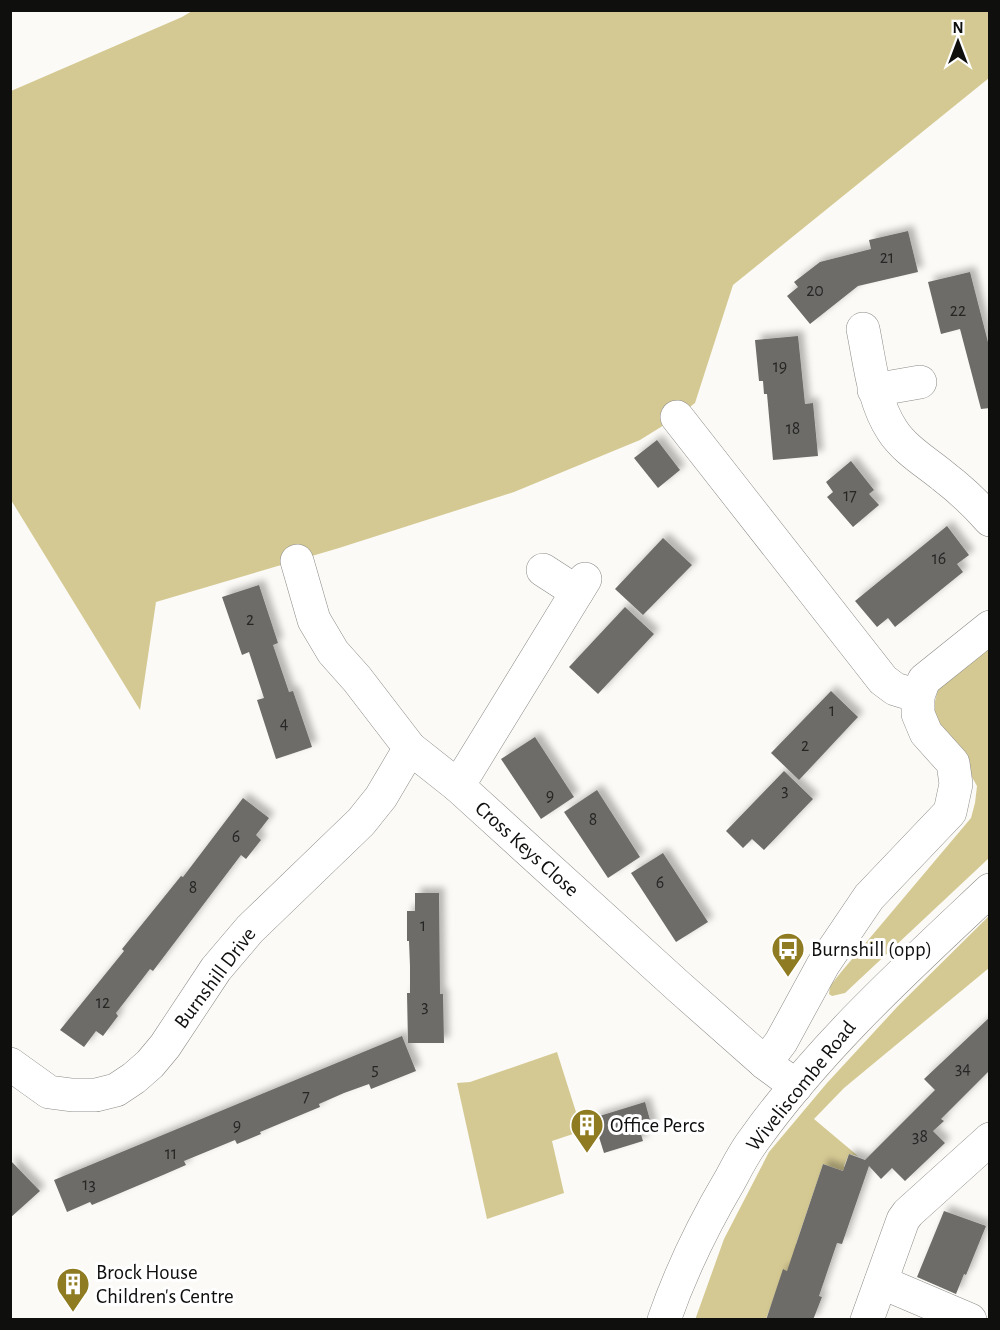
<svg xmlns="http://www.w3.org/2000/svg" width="1000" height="1330" font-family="'Alegreya Sans',sans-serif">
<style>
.green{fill:#d5c993}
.building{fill:#6d6c69;filter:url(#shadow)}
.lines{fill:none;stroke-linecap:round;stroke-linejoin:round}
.minor-casing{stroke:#8c8b88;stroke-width:34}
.major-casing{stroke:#8c8b88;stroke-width:34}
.minor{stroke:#fff;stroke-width:33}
.major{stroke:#fff;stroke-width:33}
.labels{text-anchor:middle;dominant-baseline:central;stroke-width:6;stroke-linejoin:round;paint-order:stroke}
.number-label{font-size:18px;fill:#262625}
.street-label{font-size:21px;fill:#0f0f0e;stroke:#fff}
.poi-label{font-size:21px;fill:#0f0f0e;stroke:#fff;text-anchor:start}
</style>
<defs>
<filter id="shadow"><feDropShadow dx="5.5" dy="-5.5" stdDeviation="3" flood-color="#0004"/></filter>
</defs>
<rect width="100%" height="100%" fill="#fbfaf6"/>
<g class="green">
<path d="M192 11H989V78L733 285 695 403 677 417 640 440 514 492 339 548 156 602 140 710 11 500V91L182 17Z"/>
<path d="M989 644V858L845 993 832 996 829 994 830 986 842 971 971 818 975 803 977 786 962 759 936 728 934 705 939 686Z"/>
<path d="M989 916V968L844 1088 814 1119 858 1156 849 1154 844 1166 855 1175 823 1164 796 1244 823 1283 784 1270 766 1319 695 1320 724 1239 769 1152 827 1083 898 1006Z"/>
<path d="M557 1052 582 1131 552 1141 564 1193 487 1219 457 1083 470 1082Z"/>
</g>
<g class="building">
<path d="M908 231 918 272 858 286 810 324 787 296 798 287 794 282 820 262 871 249 869 240Z"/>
<path d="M970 272 990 350V408L981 409 960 329 941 334 928 282Z"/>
<path d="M798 336 805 404 813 403 818 456 773 460 767 394H764L763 381H759L755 340Z"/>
<path d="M657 440 680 470 658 488 634 458Z"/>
<path d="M851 461 874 490 869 494 879 505 853 527 827 497 833 492 826 482Z"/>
<path d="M947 526 969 555 957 564 963 572 895 627 888 618 877 627 855 601Z"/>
<path d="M663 538 692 565 643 615 615 589Z"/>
<path d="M259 585 278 643 273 645 289 692 293 691 312 747 276 759 257 700 264 698 249 652 242 655 222 597Z"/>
<path d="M625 607 654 634 598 694 569 667Z"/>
<path d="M831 691 858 717 799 780 771 753Z"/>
<path d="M535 737 574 797 541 819 501 759Z"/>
<path d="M784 771 813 799 764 850 752 839 743 848 726 831Z"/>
<path d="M597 790 640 857 608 878 564 812Z"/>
<path d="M243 798 269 818 256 835 261 840 246 859 241 855 153 971 150 969 116 1013 118 1016 103 1036 96 1031 84 1047 60 1030 124 951 122 949 139 928 181 876 183 877 199 856Z"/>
<path d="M663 853 708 922 676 942 631 873Z"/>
<path d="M415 893H439L440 994H443L444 1043H408L407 993H410V966L409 941H407V911H415Z"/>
<path d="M990 1017V1070L941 1119 944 1121 933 1131 945 1143 905 1181 892 1168 881 1179 869 1166 842 1244 837 1243 819 1296 822 1297 813 1320H766L783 1269 787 1271 823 1164 843 1171 849 1154 865 1160 935 1090 924 1079Z"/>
<path d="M402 1036 416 1071 371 1089 369 1084 344 1093 319 1104 320 1107 260 1132 261 1134 237 1144 235 1140 184 1161 186 1165 163 1175 92 1205 90 1202 67 1212 54 1180Z"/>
<path d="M645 1102 652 1127 640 1131 643 1141 604 1153 593 1118Z"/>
<path d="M10 1160 40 1191 10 1218Z"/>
<path d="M944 1211 986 1226 966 1275 964 1274 956 1294 917 1277Z"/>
</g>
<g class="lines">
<g class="minor-casing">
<g id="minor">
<path d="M863 329C870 363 873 401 892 430 904 449 926 462 943 476 960 489 976 504 990 520"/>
<path d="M874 390 920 382"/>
<path d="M677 417 883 680 895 689 918 696"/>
<path d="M297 561 314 620 333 652 357 679 410 748 458 786 678 986 765 1063 796 1086"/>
<path d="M543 570 577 592"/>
<path d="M458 786 585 579"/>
<path d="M765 1063 781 1042 823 965 869 897 950 812 956 784 953 763 926 733 918 714V696L924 680 990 627"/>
<path d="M10 1064 49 1092 72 1095H96L116 1090 134 1078 150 1064 165 1046 216 969 250 929 361 822 381 797 410 748"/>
<path d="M881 1282 970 1320"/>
<path d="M867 1320 903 1220 908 1213 990 1139"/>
</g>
</g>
<g class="major-casing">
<path id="major" d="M664 1320C681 1271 704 1224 730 1180 737 1167 744 1153 753 1141 820 1047 906 969 990 890"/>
</g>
<use href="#minor" class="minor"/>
<use href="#major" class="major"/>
</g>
<defs>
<g id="bus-pin" transform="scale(1.725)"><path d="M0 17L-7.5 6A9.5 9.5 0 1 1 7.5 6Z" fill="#8f7b21" stroke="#fff"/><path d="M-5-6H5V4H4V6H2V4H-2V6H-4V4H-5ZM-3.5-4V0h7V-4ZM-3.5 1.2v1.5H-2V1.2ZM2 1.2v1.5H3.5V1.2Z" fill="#fff"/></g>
<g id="building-pin" transform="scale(1.725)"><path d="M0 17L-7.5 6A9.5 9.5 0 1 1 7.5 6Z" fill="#8f7b21" stroke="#fff"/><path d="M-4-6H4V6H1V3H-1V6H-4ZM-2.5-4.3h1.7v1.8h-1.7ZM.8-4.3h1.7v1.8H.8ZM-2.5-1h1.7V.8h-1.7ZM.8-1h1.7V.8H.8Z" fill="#fff"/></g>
</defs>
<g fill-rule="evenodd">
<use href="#bus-pin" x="788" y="949"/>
<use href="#building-pin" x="587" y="1125"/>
<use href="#building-pin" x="73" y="1284"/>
</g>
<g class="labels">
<g class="number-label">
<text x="887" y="258">21</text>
<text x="815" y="291">20</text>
<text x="958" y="311">22</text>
<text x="780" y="367">19</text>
<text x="793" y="429">18</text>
<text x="850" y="496">17</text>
<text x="939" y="559">16</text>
<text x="250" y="620">2</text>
<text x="832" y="711">1</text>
<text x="284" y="724">4</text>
<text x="805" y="746">2</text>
<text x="785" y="791">3</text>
<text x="550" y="796">9</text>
<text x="593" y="820">8</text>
<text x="236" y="837">6</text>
<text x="660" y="883">6</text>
<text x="193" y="888">8</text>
<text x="423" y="926">1</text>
<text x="103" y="1003">12</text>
<text x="425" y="1007">3</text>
<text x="963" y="1069">34</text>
<text x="375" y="1070">5</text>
<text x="306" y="1097">7</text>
<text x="237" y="1126">9</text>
<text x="920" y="1137">38</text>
<text x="171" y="1154">11</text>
<text x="89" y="1185">13</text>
</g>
<g class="street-label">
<text transform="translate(527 849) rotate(42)">Cross Keys Close</text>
<text transform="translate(215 978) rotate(-53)">Burnshill Drive</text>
<text transform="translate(801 1086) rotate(-51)">Wiveliscombe Road</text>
</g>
<g class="poi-label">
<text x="811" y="949">Burnshill (opp)</text>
<text x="610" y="1125">Office Percs</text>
<text x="96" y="1272">Brock House<tspan x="96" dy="24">Children's Centre</tspan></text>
</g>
</g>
<rect width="1000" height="1330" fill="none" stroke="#0f0f0e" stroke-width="24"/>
<g transform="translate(958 42)" stroke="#ffffff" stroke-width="4.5" paint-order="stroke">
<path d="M0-4.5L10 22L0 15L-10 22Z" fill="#0f0f0e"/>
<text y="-9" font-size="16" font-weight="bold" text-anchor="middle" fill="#0f0f0e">N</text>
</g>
</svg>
